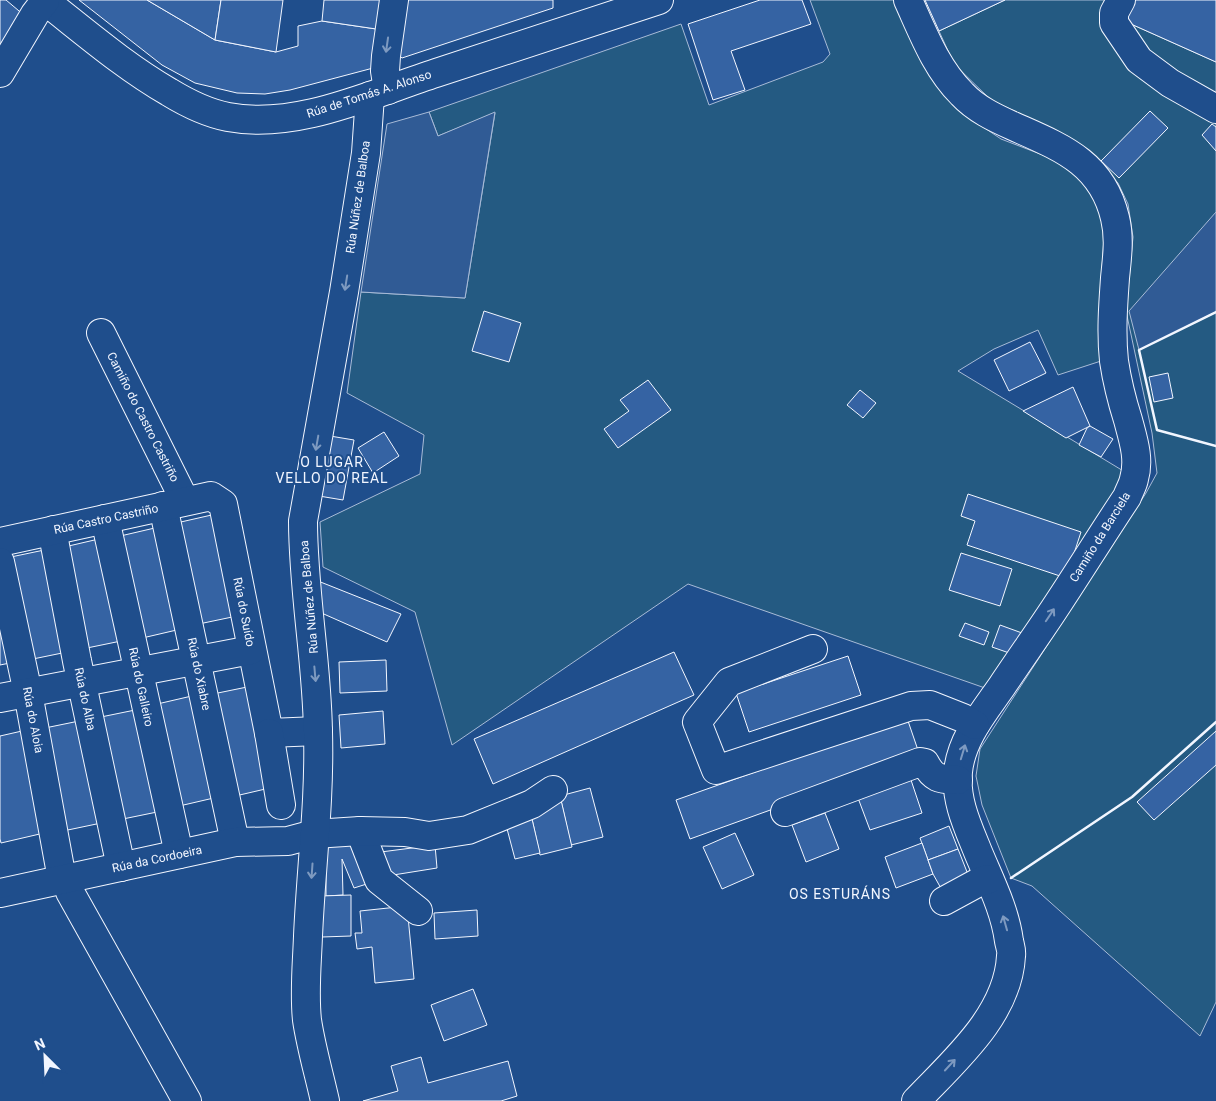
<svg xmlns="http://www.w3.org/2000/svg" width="1216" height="1101" font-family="Roboto,sans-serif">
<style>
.green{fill:#245a82;stroke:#a8bbd7}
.parking{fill:#305b95;stroke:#a8bbd7}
.building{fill:#3563a3;stroke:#f2f6ff}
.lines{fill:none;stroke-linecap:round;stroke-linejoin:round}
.minor-casing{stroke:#f2f6ff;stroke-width:30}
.minor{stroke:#1f4e8c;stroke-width:28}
.wall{stroke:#f2f6ff;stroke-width:2.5}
.oneway{stroke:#7e9ac0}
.labels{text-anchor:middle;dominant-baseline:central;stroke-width:4;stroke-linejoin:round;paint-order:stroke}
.street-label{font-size:12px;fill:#f2f6ff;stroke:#1f4e8c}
.neighbourhood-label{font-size:14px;letter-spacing:1px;fill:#f2f6ff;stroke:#1f4e8c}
</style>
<rect width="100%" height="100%" fill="#1f4e8c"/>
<g class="green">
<path d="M810 0H894L898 8 961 112 1001 139 1048 157 1075 171 1093 196 1105 223 1102 267 1104 360 1058 375 1038 330 994 349 958 371 1125 472 1123 496 985 688 688 584 452 745 415 612 323 567 320 522 420 474 424 435 347 393 361 292 465 298 495 113 438 136 429 112 681 24 709 105 823 62 830 54Z"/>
<path d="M1005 0H1130L1122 20 1216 62V1002L1200 1036 1032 886 1011 878 982 805 976 776 980 749 1146 493 1157 473 1152 433 1126 311 1133 237 1128 204 1118 183 1096 158 1069 137 991 100 954 64 939 31Z"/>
</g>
<g class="parking">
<path d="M429 112 438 136 495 112 465 298 361 292 387 124Z"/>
<path d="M1216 212V312L1139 350 1129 311Z"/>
</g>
<g class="building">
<path d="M0 0H6L25 16 0 59Z"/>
<path d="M79 0H147L215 40 276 52 298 46V26L322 21 383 30 377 67 290 90 265 94 237 93 195 83 162 65Z"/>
<path d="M147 0H221L215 40Z"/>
<path d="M221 0H283L276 52 215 40Z"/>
<path d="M324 0H387L383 30 322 21Z"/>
<path d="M402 0H553V8L402 58 395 52Z"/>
<path d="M760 0H802L811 24 731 51 745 90 713 100 688 24Z"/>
<path d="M925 0H1005L939 31Z"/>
<path d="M1130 0H1216V62L1122 20Z"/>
<path d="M1150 111 1168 128 1119 178 1101 161Z"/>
<path d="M1212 124 1216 127V151L1202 135Z"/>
<path d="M484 311 521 323 509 362 472 351Z"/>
<path d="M1030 342 1046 373 1009 391 994 360Z"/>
<path d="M1168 373 1173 398 1154 402 1149 377Z"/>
<path d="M648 380 671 410 618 448 604 429 629 411 620 400Z"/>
<path d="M1073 387 1090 426 1066 438 1023 411Z"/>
<path d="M860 390 876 403 863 418 847 405Z"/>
<path d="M1090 426 1113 439 1101 457 1079 445 1087 428Z"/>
<path d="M384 432 399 456 373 473 358 448Z"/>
<path d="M330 436 354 440 343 500 319 496Z"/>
<path d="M968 494 1081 532 1066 578 967 545 975 521 961 516Z"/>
<path d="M216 514 237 616 194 625 172 524Z"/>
<path d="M159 527 181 629 138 639 116 537Z"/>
<path d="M103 538 126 640 82 649 60 548Z"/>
<path d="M49 549 72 651 28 660 6 558Z"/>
<path d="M961 553 1012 569 1000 606 949 590Z"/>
<path d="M318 581 401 614 387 642 317 611Z"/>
<path d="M0 618 10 663 0 665Z"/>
<path d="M965 623 989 632 984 645 959 636Z"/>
<path d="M1000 625 1022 633 1015 655 992 647Z"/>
<path d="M674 652 694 695 493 784 474 739Z"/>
<path d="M848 656 861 695 749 732 736 693Z"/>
<path d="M386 660 387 691 340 693 339 662Z"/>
<path d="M252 686 274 787 231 797 208 695Z"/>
<path d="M196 695 218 797 175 807 153 705Z"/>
<path d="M140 709 162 811 118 820 96 718Z"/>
<path d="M383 711 385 744 341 748 339 715Z"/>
<path d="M907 718 920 756 690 839 676 800Z"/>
<path d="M84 720 106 822 63 831 40 729Z"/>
<path d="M22 731 44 833 1 843 0 839V736Z"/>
<path d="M1216 731V765L1154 820 1137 802Z"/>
<path d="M911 780 922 813 870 830 858 798Z"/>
<path d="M590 788 603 837 571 845 560 796Z"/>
<path d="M561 800 572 847 540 855 532 819Z"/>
<path d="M825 813 839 849 806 862 792 825Z"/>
<path d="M532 819 540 853 515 859 506 825Z"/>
<path d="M949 826 958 849 928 860 920 838Z"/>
<path d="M735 833 754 875 722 889 703 847Z"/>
<path d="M326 842 356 843 373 882 354 888 342 859 343 895 326 896Z"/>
<path d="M922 843 933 874 896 888 885 857Z"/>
<path d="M435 845 437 868 387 876 373 853Z"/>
<path d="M958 849 969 877 943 892 933 874 928 860Z"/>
<path d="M351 895V936L322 937 321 896Z"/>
<path d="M407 906 414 979 375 983 372 947 357 949 355 933H362L360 911Z"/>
<path d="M477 910 478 936 435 939 434 913Z"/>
<path d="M473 989 487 1025 444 1041 431 1005Z"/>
<path d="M421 1057 428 1083 508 1061 517 1096 501 1101H363L398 1091 391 1066Z"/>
</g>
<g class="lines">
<g class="minor-casing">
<g id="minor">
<path d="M44 0C85 32 124 66 169 92 187 103 207 113 228 117 297 130 371 94 436 73 510 49 584 24 659 0"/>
<path d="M908 0C923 33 936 68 962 94 976 109 995 118 1013 126 1060 147 1102 162 1115 218 1120 238 1117 258 1115 278 1113 306 1111 333 1114 361 1117 381 1122 401 1128 420 1133 439 1140 459 1134 479 1133 485 1129 491 1127 497 1101 536 1077 575 1051 614 1035 638 1018 662 1002 686 984 712 961 739 958 772 955 800 968 827 978 852 990 881 1005 910 1009 941 1010 946 1012 951 1011 956 1008 1015 954 1061 916 1101"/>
<path d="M1121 0 1114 13V23L1139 60 1170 83 1216 109"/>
<path d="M0 73 35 14 45 1"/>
<path d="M388 90 385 71 386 56 394 0"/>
<path d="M101 333 185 501"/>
<path d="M163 506 235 842"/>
<path d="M105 519 179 854"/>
<path d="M54 530V540L77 661 121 867"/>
<path d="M0 542 211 496 223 504 269 733 318 731"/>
<path d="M0 562 28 693 62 879"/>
<path d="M813 649 729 682 697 722 716 770 911 706 930 705 963 718 975 725"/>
<path d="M0 698 251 650"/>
<path d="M269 733 281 805"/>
<path d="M785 812 920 762 925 763C934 780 941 779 958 780"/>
<path d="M360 831 379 880 418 911"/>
<path d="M69 878 70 892 187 1101"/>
<path d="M0 893 235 842 288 841 314 834 360 831 405 832 429 836 468 830 532 804 553 790"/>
<path d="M944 901 979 882 989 879"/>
<path d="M325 1101C319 1074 311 1047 307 1020 304 992 307 964 308 936 311 868 320 800 318 732 317 661 303 591 303 521L344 292 366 153 370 96"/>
</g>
</g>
<use href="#minor" class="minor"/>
<g class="wall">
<path d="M1216 312 1139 350 1157 430 1216 446"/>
<path d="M1011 878 1132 797 1216 722"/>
</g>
</g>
<defs><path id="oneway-shaft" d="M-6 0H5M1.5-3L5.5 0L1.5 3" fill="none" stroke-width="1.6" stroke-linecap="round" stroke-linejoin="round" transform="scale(1.25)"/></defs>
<g class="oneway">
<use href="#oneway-shaft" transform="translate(387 45) rotate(98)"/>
<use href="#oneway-shaft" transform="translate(346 283) rotate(99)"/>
<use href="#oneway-shaft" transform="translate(317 443) rotate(100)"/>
<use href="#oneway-shaft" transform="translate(1050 615) rotate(-56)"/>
<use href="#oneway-shaft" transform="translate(315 674) rotate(85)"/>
<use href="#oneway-shaft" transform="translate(963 752) rotate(-73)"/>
<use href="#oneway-shaft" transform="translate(312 871) rotate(94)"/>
<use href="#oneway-shaft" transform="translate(1005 923) rotate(-106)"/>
<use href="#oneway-shaft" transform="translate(950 1065) rotate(-47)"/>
</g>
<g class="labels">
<g class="street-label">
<text transform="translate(369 94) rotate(-18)">Rúa de Tomás A. Alonso</text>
<text transform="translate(358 197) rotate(-82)">Rúa Núñez de Balboa</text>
<text transform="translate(143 417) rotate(63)">Camiño do Castro Castriño</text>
<text transform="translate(106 519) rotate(-12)">Rúa Castro Castriño</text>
<text transform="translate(1100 537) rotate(-58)">Camiño da Barciela</text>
<text transform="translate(309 597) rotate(-95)">Rúa Núñez de Balboa</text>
<text transform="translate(244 612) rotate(79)">Rúa do Suído</text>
<text transform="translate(199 674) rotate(78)">Rúa do Xiabre</text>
<text transform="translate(141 687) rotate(78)">Rúa do Galleiro</text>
<text transform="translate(85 699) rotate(78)">Rúa do Alba</text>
<text transform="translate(33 720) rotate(79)">Rúa do Aloia</text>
<text transform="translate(157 859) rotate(-12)">Rúa da Cordoeira</text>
</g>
<g class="neighbourhood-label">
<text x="332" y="462">O LUGAR<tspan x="332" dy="16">VELLO DO REAL</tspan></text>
<text x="840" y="894">OS ESTURÁNS</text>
</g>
</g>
<g transform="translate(45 1056) rotate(336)" stroke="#1f4e8c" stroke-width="4" paint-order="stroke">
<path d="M0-4L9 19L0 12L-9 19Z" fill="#f2f6ff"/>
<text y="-8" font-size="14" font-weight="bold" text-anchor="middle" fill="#f2f6ff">N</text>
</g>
</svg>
